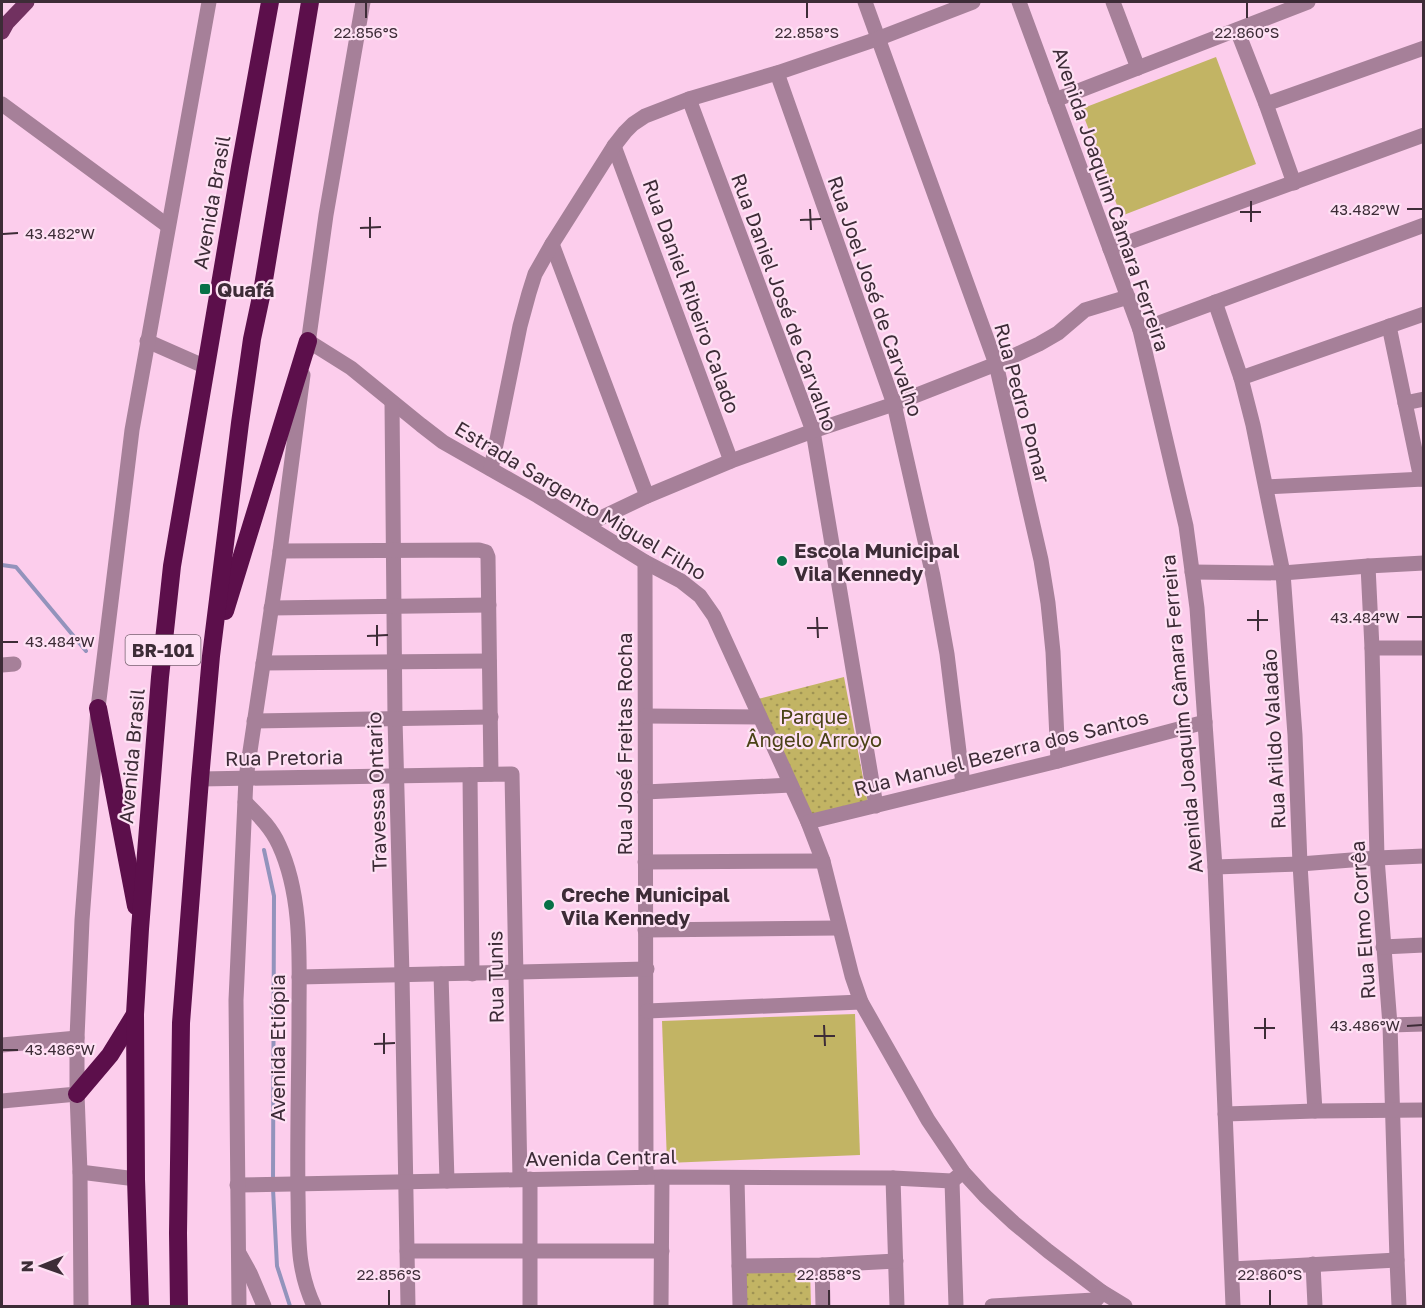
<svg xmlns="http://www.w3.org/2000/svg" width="1425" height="1308" font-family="'Golos Text',sans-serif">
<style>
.park{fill:url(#park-dots)}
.pitch{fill:#c2b464}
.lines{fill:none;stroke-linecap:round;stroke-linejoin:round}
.stream{stroke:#9393bc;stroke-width:4}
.minor{stroke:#a68099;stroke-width:15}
.major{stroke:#713160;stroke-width:15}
.highway{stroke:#5c0f4b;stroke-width:18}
.ticks{fill:none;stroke:#3d2c37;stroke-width:2}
.poi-dot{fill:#087047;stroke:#fee1f4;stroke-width:2}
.labels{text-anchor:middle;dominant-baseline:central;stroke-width:4.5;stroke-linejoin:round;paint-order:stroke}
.shield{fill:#fee1f4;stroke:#776270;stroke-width:1.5}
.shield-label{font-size:18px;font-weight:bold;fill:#3d2c37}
.street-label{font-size:20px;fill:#3d2c37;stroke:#fee1f4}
.poi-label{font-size:20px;font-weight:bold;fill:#3d2c37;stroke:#fee1f4;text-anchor:start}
.park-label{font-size:20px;fill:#4a4216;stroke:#fee1f4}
.ticks-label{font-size:15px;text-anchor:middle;fill:#3d2c37;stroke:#fee1f4;stroke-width:4.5;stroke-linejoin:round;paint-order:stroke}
</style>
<defs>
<pattern id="park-dots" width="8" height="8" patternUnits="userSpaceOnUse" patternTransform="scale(1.5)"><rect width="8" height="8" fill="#c2b464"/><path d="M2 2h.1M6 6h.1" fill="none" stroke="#9f9353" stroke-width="1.8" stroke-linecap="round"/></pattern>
</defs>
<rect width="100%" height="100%" fill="#fccdec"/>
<g class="park">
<path d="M844 677 868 804 810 816 758 699Z"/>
<path d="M810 1268 811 1306H743L741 1271Z"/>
</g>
<g class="pitch">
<path d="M1216 57 1256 164 1121 216 1081 109Z"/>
<path d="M855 1014 860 1155 667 1163 662 1021Z"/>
</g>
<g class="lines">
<g class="stream">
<path d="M2 565 16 567 86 651"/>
<path d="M264 850 274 896 273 1182"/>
<path d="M273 1189 277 1266 290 1306"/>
</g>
<g class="minor">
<path d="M865 2 996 364 1041 560 1048 603 1053 652 1058 761"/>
<path d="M1019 2 1140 330 1186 526 1197 608 1215 867 1233 1306"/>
<path d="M1113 2 1138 68"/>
<path d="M1237 30 1266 104 1294 183"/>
<path d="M777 73 894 404 933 576 947 654 963 784"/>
<path d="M689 99 813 431 876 806"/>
<path d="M1055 100 1308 2"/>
<path d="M2 104 168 226"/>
<path d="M1266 104 1424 48"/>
<path d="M614 146 731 461"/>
<path d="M552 244 647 496"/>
<path d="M1110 249 1424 135"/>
<path d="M1215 302 1241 378 1253 425 1283 573 1295 735 1300 864 1315 1111"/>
<path d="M1389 326 1421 479"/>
<path d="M1140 330 1424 225"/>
<path d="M147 341 206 367"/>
<path d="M308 341 351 368 421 425 443 442 538 496 645 562 681 581 700 596 714 616 808 822 823 861 852 976 861 1002 928 1120 963 1172 985 1196 1014 1223 1048 1251 1102 1292 1125 1306"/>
<path d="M307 351 326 215 363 2"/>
<path d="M1241 378 1424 314"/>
<path d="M392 402 395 719 402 975 408 1306"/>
<path d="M1405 403 1424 399"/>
<path d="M491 469 520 326 529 293 535 274 552 244 614 146 625 132 633 124 645 116 689 99 777 73 877 39 973 2"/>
<path d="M1267 487 1424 479"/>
<path d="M586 525 647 496 731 461 813 431 894 404 996 364 1039 344 1058 333 1085 310 1128 297"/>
<path d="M280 551 479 550 486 552 488 557 491 774"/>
<path d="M645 562 646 1177"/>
<path d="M1368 566 1372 648 1377 858 1390 1025 1397 1260 1399 1306"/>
<path d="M1192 572 1283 573 1368 566 1424 563"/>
<path d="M271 608 489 605"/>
<path d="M1372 648H1424"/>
<path d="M263 663 489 661"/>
<path d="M2 665 14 664"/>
<path d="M646 716 760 717"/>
<path d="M254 721 491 717"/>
<path d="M470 775 472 974"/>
<path d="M200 779 512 774 520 1179"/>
<path d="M645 792 791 785"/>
<path d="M245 802C258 815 271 827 279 845 303 897 299 960 299 1016 299 1075 297 1135 298 1194 299 1236 296 1267 314 1306"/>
<path d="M808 822 1058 761 1205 722"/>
<path d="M645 862 823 861"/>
<path d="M1215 867 1300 864 1377 858 1424 856"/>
<path d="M645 930 839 928"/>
<path d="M1383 947 1424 945"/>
<path d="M441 974 447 1181"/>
<path d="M299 977 647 969"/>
<path d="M647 1011 861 1002"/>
<path d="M1390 1025 1424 1024"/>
<path d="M2 1045 77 1038"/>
<path d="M2 1101 77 1094"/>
<path d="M1225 1114 1315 1111 1424 1110"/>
<path d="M80 1172 136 1179"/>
<path d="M737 1178 740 1306"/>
<path d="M893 1178 897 1306"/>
<path d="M530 1179V1306"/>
<path d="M952 1181 956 1306"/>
<path d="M237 1185 662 1177 893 1178 952 1181 963 1172"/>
<path d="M407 1251H662"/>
<path d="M239 1253 250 1273 264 1306"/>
<path d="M1313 1264 1315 1306"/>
<path d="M822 1265 823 1306"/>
<path d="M739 1266 822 1265 896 1261"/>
<path d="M1232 1269 1397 1260"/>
<path d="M81 1306 80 1172 77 1094V1038L82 920 98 708 132 430 209 2"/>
<path d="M239 1306 236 1000 246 778 280 551 303 375"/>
<path d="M661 1306 662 1177"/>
<path d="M992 1306 1094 1300 1097 1299 1102 1292"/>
</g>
<path class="major" d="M2 32 7 23 27 2"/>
<g class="highway">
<path d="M225 611 308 341"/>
<path d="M98 708 136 906"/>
<path d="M77 1094 110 1055 134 1016"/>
<path d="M140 1306 136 1179 135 1014 140 929 160 677 172 566 240 167 270 2"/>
<path d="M179 1306 178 1233 181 1023 200 779 211 656 240 423 252 339 262 292 310 2"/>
</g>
</g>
<path class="ticks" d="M366 3V18M807 3V18M1247 3V18M1251 201V222M810 209 811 230M1407 209H1422M1240 212H1261M370 217V238M800 220 821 219M360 228 381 227M3 234 18 233M1258 610V631M817 617 818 638M1407 617H1422M1247 620H1268M377 625V646M807 628H828M367 636 388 635M3 642H18M1265 1018V1039M824 1025 825 1046M1407 1026 1422 1025M1254 1028H1275M384 1033V1054M814 1036H835M374 1044 395 1043M3 1050H18M389 1290V1305M829 1290V1305M1270 1290V1305"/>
<g class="poi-dot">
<rect x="199" y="283" width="12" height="12" rx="3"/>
<circle cx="782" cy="561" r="6"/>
<circle cx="549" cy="905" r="6"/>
</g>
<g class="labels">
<rect class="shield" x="125.5" y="635" width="75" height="30" rx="4.5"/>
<g class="shield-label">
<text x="163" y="650">BR-101</text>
</g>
<g class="street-label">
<text transform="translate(1112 199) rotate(71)">Avenida Joaquim Câmara Ferreira</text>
<text transform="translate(211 202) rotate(-80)">Avenida Brasil</text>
<text transform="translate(692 296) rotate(70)">Rua Daniel Ribeiro Calado</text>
<text transform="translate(876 296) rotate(71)">Rua Joel José de Carvalho</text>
<text transform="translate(785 302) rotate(70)">Rua Daniel José de Carvalho</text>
<text transform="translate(1023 403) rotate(75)">Rua Pedro Pomar</text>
<text transform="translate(581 500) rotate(31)">Estrada Sargento Miguel Filho</text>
<text transform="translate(1181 714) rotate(-95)">Avenida Joaquim Câmara Ferreira</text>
<text transform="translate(1273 739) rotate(-93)">Rua Arildo Valadão</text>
<text transform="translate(624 744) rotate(-90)">Rua José Freitas Rocha</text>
<text transform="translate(1001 752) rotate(-14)">Rua Manuel Bezerra dos Santos</text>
<text transform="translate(131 756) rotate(-85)">Avenida Brasil</text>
<text transform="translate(284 757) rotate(-1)">Rua Pretoria</text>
<text transform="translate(376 792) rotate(-92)">Travessa Ontario</text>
<text transform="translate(1362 920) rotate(-94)">Rua Elmo Corrêa</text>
<text transform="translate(495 977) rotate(-91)">Rua Tunis</text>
<text transform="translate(277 1048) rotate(-90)">Avenida Etiópia</text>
<text transform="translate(601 1157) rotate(-1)">Avenida Central</text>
</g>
<g class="poi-label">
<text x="217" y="289">Quafá</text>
<text x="794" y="550">Escola Municipal<tspan x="794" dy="23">Vila Kennedy</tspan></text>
<text x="561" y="894">Creche Municipal<tspan x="561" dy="23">Vila Kennedy</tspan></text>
</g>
<g class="park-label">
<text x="814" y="716">Parque<tspan x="814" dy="23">Ângelo Arroyo</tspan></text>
</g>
</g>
<g class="ticks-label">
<text x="366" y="38">22.856°S</text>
<text x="807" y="38">22.858°S</text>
<text x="1247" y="38">22.860°S</text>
<text x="1365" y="215">43.482°W</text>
<text x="60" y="239">43.482°W</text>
<text x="1365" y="623">43.484°W</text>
<text x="60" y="647">43.484°W</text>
<text x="1365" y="1031">43.486°W</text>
<text x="60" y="1055">43.486°W</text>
<text x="389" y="1280">22.856°S</text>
<text x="829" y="1280">22.858°S</text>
<text x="1270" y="1280">22.860°S</text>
</g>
<rect width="1425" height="1308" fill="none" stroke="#3d2c37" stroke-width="6"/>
<g transform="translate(42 1266) rotate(269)" stroke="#fee1f4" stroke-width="4.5" paint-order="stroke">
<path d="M0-4.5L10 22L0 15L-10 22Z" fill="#3d2c37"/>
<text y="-9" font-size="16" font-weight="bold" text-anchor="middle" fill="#3d2c37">N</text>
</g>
</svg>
